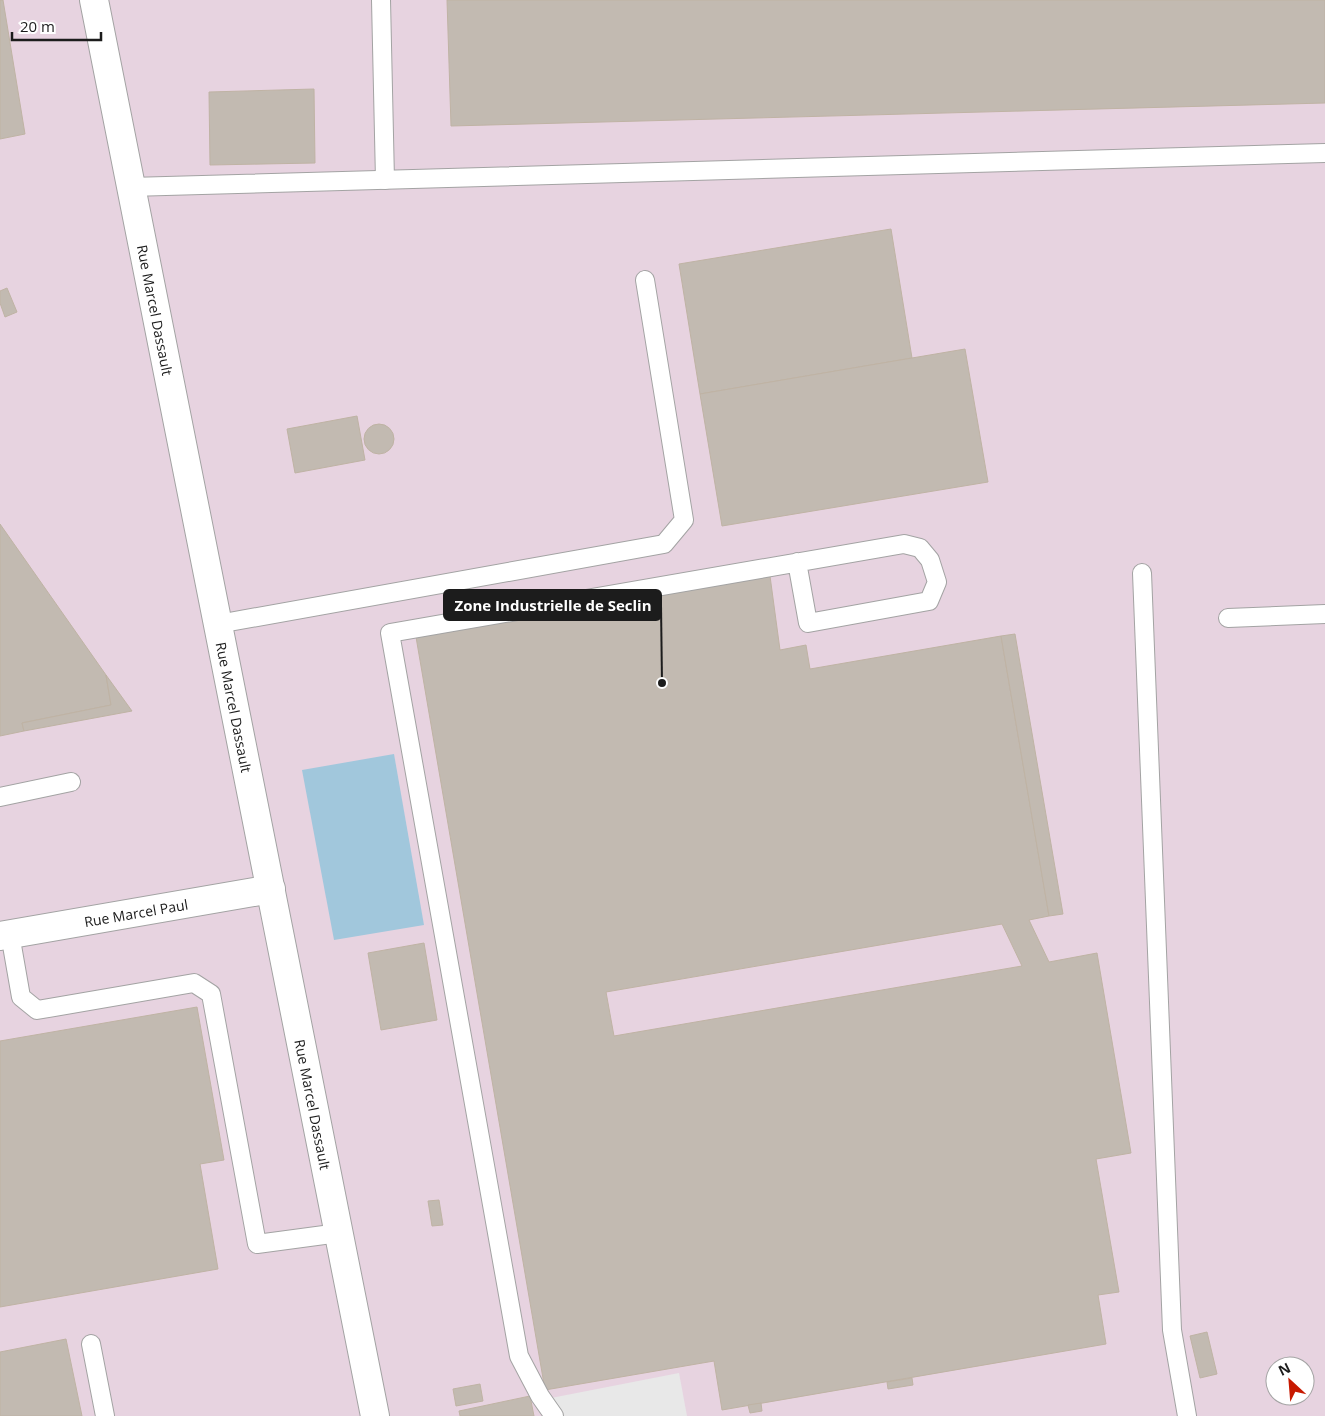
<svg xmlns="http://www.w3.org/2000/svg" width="1325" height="1416" font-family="'Open Sans',sans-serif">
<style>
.industrial{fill:#e7d3e0;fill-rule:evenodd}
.parking{fill:#e8e8e8}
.water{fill:#a1c7dc}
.building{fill:#c2bab1;stroke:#bfb3a4;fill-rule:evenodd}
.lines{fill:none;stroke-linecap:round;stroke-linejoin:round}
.lane-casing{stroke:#a3a3a3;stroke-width:20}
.street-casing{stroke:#a3a3a3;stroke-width:30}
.lane{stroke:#fff;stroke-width:18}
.street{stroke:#fff;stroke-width:28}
.labels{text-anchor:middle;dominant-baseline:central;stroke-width:4;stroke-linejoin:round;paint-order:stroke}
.street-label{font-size:14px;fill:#1c1c1c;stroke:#fff}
.leader{fill:none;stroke:#1c1c1c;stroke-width:2}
.callout-dot{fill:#1c1c1c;stroke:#fff;stroke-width:2}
.callout{fill:#1c1c1c;stroke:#1c1c1c;stroke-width:2}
.callout-label{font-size:15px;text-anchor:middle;font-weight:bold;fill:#fff}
</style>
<rect width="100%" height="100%" fill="#edebe1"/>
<path class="industrial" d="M0 0H1325V1416H0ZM1275 1366H1305V1396H1275Z"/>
<path class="parking" d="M679 1373 687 1416H550L546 1399Z"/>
<path class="water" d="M394 754 424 925 334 940 302 770Z"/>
<g class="building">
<path d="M0 0H3L25 134 0 139Z"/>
<path d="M447 0H1325V103L451 126Z"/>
<path d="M314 89 315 163 210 165 209 92Z"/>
<path d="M891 229 912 358 700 394 679 264Z"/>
<path d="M7 288 17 312 5 317 0 303V291Z"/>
<path d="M965 349 988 482 722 526 700 394Z"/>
<path d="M357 416 365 460 295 473 287 429Z"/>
<circle cx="379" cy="439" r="15"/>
<path d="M0 524 106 675 111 705 22 723 24 731 0 736Z"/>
<path d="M770 576 780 650 806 645 810 669 1001 636 1049 916 1029 920 1049 962 1097 953 1131 1153 1096 1159 1119 1292 1098 1295 1106 1344 722 1410 714 1361 545 1390 416 637ZM1002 924 1022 966 614 1036 606 992Z"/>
<path d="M1015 634 1063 914 1049 916 1001 636Z"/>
<path d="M106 675 132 711 24 731 22 723 111 705Z"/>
<path d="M424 943 437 1020 381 1030 368 953Z"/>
<path d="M197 1007 224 1160 200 1164 218 1269 0 1307V1041Z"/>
<path d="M439 1200 443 1225 432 1226 428 1201Z"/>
<path d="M1207 1332 1217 1374 1200 1378 1190 1336Z"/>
<path d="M66 1339 82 1416H0V1352Z"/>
<path d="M912 1378 913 1385 888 1389 887 1382Z"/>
<path d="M480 1384 483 1401 456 1406 453 1389Z"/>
<path d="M530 1396 534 1416H460L459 1411Z"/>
<path d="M761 1403 762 1411 750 1413 748 1405Z"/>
</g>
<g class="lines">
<g class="lane-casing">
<g id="lane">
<path d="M381 0 385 180"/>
<path d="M130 187 1325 153"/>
<path d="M1142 573 1172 1330 1187 1416"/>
<path d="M1228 618 1325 614"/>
<path d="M218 624 664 544 684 520 645 280"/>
<path d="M0 797 71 782"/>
<path d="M10 934 21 997 37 1010 194 983 211 994 257 1244 339 1233"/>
<path d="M91 1344 105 1416"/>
<path d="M554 1416 540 1396 519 1356 390 633 904 544 920 548 930 560 937 582 929 601 808 623 797 562"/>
</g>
</g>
<g class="street-casing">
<g id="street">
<path id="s1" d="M94 0 375 1416"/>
<path id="s2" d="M0 936 271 889"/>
</g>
</g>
<use href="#lane" class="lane"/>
<use href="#street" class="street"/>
</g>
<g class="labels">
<g class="street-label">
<text stroke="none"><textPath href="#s1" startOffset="316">Rue Marcel Dassault</textPath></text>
<text stroke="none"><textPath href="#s1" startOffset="721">Rue Marcel Dassault</textPath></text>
<text stroke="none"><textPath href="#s2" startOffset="138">Rue Marcel Paul</textPath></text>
<text stroke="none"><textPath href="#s1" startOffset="1126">Rue Marcel Dassault</textPath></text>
</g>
</g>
<path class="leader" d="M662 683L661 605"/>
<circle class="callout-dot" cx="662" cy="683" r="5"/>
<rect class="callout" x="444" y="590" width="217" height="30" rx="5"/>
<g class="callout-label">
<text x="553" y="611">Zone Industrielle de Seclin</text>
</g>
<g transform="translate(1290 1381) rotate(334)"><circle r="24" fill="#ffffff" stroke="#a4a4a4"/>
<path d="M0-4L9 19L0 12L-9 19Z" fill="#c71900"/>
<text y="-8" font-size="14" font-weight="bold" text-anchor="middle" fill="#1c1c1c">N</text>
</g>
<path d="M12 32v8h89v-8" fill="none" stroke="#1c1c1c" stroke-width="2.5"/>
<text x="20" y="32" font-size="15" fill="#1c1c1c" stroke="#ffffff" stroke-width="4" paint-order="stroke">20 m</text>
</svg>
